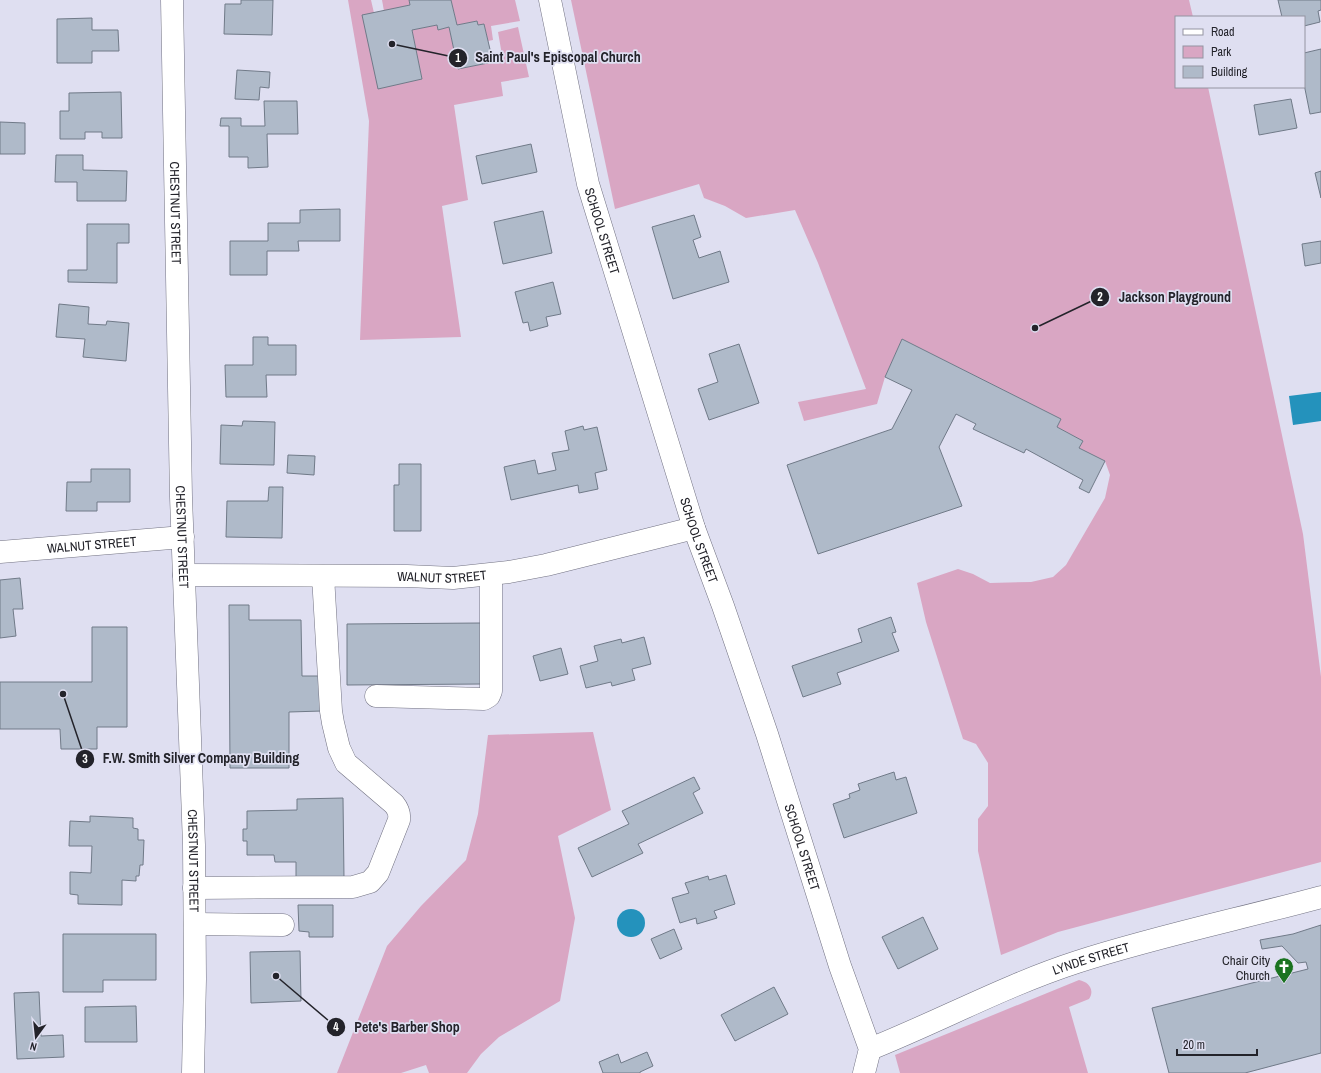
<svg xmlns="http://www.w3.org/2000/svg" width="1321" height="1073" font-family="'Archivo Narrow',sans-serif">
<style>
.green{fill:#d9a6c3}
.water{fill:#2492bc}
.building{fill:#afbac9;stroke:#707a88}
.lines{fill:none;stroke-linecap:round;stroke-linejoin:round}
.minor-casing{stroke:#727282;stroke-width:23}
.minor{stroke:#fff;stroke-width:22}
.labels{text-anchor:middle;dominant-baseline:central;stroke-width:3.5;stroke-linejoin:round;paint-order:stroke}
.street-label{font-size:13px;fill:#23232a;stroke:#dfdff1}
.poi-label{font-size:13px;fill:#23232a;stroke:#dfdff1;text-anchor:end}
.leader{fill:none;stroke:#23232a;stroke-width:1.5}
.callout-dot{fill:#23232a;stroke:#dfdff1;stroke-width:1.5}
.mark-label{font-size:12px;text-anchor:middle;font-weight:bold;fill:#fff}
.callout-label{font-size:14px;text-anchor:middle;font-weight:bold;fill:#23232a;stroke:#dfdff1;stroke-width:3.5;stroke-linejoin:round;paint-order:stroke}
</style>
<rect width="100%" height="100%" fill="#dfdff1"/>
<g class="green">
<path d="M348 0H371L374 13 378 88 422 79 412 30 437 25 438 30 449 27 458 69 492 62V57L502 55 498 32 518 27 529 77 501 82 503 96 454 105 468 200 442 206 461 337 360 340 369 121Z"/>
<path d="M382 0H409L410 5 384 11Z"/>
<path d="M451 0H515L520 21 491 26 493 40 488 41 484 24 478 25 477 21 457 25Z"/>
<path d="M571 0H1189L1193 17H1176V87H1208L1303 534 1321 677V862L1058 932 1001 955 978 851V819L988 806V763L976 744 963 739 926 622 917 583 958 569 973 574 990 583 1031 582 1053 577 1066 565 1105 498 1110 475 1105 461 1079 448 1083 441 1057 427 1061 419 902 339 885 377 877 404 804 421 798 402 866 389 818 263 795 210 746 218 725 206 704 198 699 184 615 209Z"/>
<path d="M593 732 611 810 558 836 575 918 560 1001 499 1037 481 1054 467 1073H429L426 1065 401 1073H337L387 946 421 906 466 860 478 814 488 735Z"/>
<path d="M1079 980C1089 982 1095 990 1089 999L1069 1007 1088 1073H900L895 1055Z"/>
</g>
<g class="water">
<path d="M1321 392V421L1293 425 1289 396Z"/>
<circle cx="631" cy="923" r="14"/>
</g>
<g class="building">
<path d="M241 0H273L272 35 224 34 225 4H241Z"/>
<path d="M409 0H451L457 25 477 21 478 25 484 24 493 62 458 69 449 27 438 30 437 25 412 30 422 79 378 89 362 15 410 5Z"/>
<path d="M1278 0H1321V10L1318 11 1320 22 1304 26V17H1282Z"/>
<path d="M92 18V30H118L119 51H92V63H57V19Z"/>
<path d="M1321 49V112L1310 114 1304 84V53Z"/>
<path d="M237 70 270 72 269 88 260 87 259 100 235 99Z"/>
<path d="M121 92 122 138H102V132H85V139H60V111H69V93Z"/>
<path d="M1291 99 1297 128 1259 135 1254 105Z"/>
<path d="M264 101H297L298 134H267L268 167 248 168V157H229V126H220L221 118H241V126H265Z"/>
<path d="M0 122 25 123V154H0Z"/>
<path d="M531 144 537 172 482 184 476 156Z"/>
<path d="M56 155H83V170L127 171 126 201H77V182H55Z"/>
<path d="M1321 171V198L1315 173Z"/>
<path d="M340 209V241H298L299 251H267V275H230V241H268V223H300V210Z"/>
<path d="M543 211 552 253 503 264 494 222Z"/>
<path d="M694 215 701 237 693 240 699 258 720 251 729 282 673 299 652 227Z"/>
<path d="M87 224H129V243H117V283L68 282V270H87Z"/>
<path d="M1321 241V263L1305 266 1302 244Z"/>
<path d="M553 282 561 314 546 317 548 326 530 331 528 322 523 323 515 292Z"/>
<path d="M59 304 89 307 88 324 106 325 107 321 129 323 126 361 83 357 85 339 56 337Z"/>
<path d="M253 337H268V345H296V375H266L267 397H226L225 365H253Z"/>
<path d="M902 339 1061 419 1057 427 1083 441 1079 448 1105 461 1089 493 1079 488 1083 480 1026 449 1024 453 973 429 976 424 956 414 939 447 962 506 818 554 787 465 892 429 912 390 885 377Z"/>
<path d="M739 344 759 403 709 420 698 389 718 382 709 354Z"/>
<path d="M243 421 275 422 274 465 220 464 221 425 242 426Z"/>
<path d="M583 426 584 430 597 427 607 470 595 473 598 489 579 493 578 485 511 500 504 467 535 460 538 474 556 470 552 453 569 450 565 431Z"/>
<path d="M288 455 315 456 314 475 287 473Z"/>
<path d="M399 464H421V531H394V485H399Z"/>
<path d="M91 469H130V502H97V511H66L67 482H91Z"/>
<path d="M269 487H283L282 538 226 537 227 501H268Z"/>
<path d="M20 578 23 609H13L16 636 0 638V580Z"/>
<path d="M229 605H249V620H301L302 676H322V711L289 712V768H230Z"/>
<path d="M891 617 896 632 892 633 899 651 837 673 841 684 803 697 792 666 862 642 858 629Z"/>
<path d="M481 623V684L347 685V624Z"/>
<path d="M92 627H127V727H97V749H61L60 729H0V682H92Z"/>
<path d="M644 637 651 664 632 669 635 680 612 686 611 682 586 688 580 666 598 661 594 646 621 639 622 643Z"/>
<path d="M561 648 568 674 540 681 533 656Z"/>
<path d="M894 772 896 780 906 777 917 813 844 838 833 804 850 798 849 794 860 790 858 784Z"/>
<path d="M694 777 700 789 693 793 703 813 638 844 643 853 592 877 578 848 629 824 622 811Z"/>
<path d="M343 798 344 879 296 880V862H275L274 855H247V841H243V829H247V811L297 810V799Z"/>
<path d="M90 816 133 818V828L138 829V840H144L143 865H140L139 876H136V881L122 880V905L78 904V895L70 894V872L91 873 92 846H69L70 821 90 822Z"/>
<path d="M726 875 735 904 714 911 717 918 697 924 696 918 680 923 672 898 689 893 685 883 708 876 709 880Z"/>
<path d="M298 905H333V937H309V932L299 931Z"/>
<path d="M923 917 938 949 898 969 882 937Z"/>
<path d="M1321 925V1053L1245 1073H1169L1152 1008 1308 969 1306 962 1298 963 1282 946 1262 949 1260 940 1293 934Z"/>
<path d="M674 929 682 949 660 959 651 939Z"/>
<path d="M63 934H156V980H103V992H63Z"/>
<path d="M300 951 301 1001 251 1003 250 952Z"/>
<path d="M774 987 788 1014 735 1041 721 1015Z"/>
<path d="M39 992 41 1036 63 1035 64 1057 17 1059 14 993Z"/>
<path d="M136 1006 137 1042H85V1007Z"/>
<path d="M647 1052 653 1066 640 1072V1073H603L599 1062 618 1054 621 1063Z"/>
</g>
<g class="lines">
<g class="minor-casing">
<g id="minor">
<path id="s1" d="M172 0 181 497 194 845 195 979 193 1073"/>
<path id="s2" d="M550 0 588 184 694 528 723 606 767 734 840 966 870 1049 864 1073"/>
<path id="s3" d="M0 552 183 537"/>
<path id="s4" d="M184 575 407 576 453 578 509 572 546 565 694 528"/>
<path d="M376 696 484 699 489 696 491 691V575"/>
<path d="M194 888 353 887 370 882 378 873 399 820C400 813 398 809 394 804L346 763 339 748 333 723 331 711 323 576"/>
<path d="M195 924 283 925"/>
<path id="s5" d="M870 1049C940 1021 1006 985 1077 962 1157 936 1240 919 1321 897"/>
</g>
</g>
<use href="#minor" class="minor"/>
</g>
<defs>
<g id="church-pin" transform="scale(1)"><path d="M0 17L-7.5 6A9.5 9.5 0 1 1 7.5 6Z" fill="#1a7320" stroke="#dfdff1"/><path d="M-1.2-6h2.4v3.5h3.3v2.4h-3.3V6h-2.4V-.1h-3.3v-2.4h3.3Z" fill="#fff"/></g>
</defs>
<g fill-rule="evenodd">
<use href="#church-pin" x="1284" y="967"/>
</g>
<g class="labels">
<g class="street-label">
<text stroke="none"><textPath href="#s1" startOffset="213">CHESTNUT STREET</textPath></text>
<text stroke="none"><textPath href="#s2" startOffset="237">SCHOOL STREET</textPath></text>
<text stroke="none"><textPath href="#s1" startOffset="537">CHESTNUT STREET</textPath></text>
<text stroke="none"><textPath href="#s2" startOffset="561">SCHOOL STREET</textPath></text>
<text stroke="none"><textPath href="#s3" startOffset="92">WALNUT STREET</textPath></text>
<text stroke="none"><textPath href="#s4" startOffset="258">WALNUT STREET</textPath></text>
<text stroke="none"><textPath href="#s2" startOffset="885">SCHOOL STREET</textPath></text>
<text stroke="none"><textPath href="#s1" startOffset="861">CHESTNUT STREET</textPath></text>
<text stroke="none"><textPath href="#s5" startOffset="239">LYNDE STREET</textPath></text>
</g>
<g class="poi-label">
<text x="1270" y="960">Chair City<tspan x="1270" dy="15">Church</tspan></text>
</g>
</g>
<path class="leader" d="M392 44L458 58M1035 328L1100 297M63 694L85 759M276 976L336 1027"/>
<g class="callout-dot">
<circle cx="392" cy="44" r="4"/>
<circle cx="1035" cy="328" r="4"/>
<circle cx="63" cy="694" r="4"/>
<circle cx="276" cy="976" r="4"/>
<circle cx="458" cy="58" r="10"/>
<circle cx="1100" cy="297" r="10"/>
<circle cx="85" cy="759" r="10"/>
<circle cx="336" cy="1027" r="10"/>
</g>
<g class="mark-label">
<text x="458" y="62">1</text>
<text x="1100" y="301">2</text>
<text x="85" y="763">3</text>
<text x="336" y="1031">4</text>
</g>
<g class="callout-label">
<text x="558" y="62">Saint Paul's Episcopal Church</text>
<text x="1175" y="302">Jackson Playground</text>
<text x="201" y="763">F.W. Smith Silver Company Building</text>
<text x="407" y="1032">Pete's Barber Shop</text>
</g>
<rect x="1175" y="16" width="130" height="72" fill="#dfdff1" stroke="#9494a1"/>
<rect x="1183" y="29" width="20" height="6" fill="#ffffff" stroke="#9494a1"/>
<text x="1211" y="36" font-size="12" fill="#23232a">Road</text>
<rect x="1183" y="46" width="20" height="12" fill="#d9a6c3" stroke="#9494a1"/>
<text x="1211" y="56" font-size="12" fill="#23232a">Park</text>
<rect x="1183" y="66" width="20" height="12" fill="#afbac9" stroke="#9494a1"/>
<text x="1211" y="76" font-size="12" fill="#23232a">Building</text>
<g transform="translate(36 1037) rotate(195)" stroke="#dfdff1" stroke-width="3" paint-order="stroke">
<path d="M0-3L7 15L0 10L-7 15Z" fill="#23232a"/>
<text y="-6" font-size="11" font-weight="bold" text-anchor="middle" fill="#23232a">N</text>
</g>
<path d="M1177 1049v6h80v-6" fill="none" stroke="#23232a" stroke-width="2"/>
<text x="1183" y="1049" font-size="12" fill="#23232a" stroke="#dfdff1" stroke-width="3" paint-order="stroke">20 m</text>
</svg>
